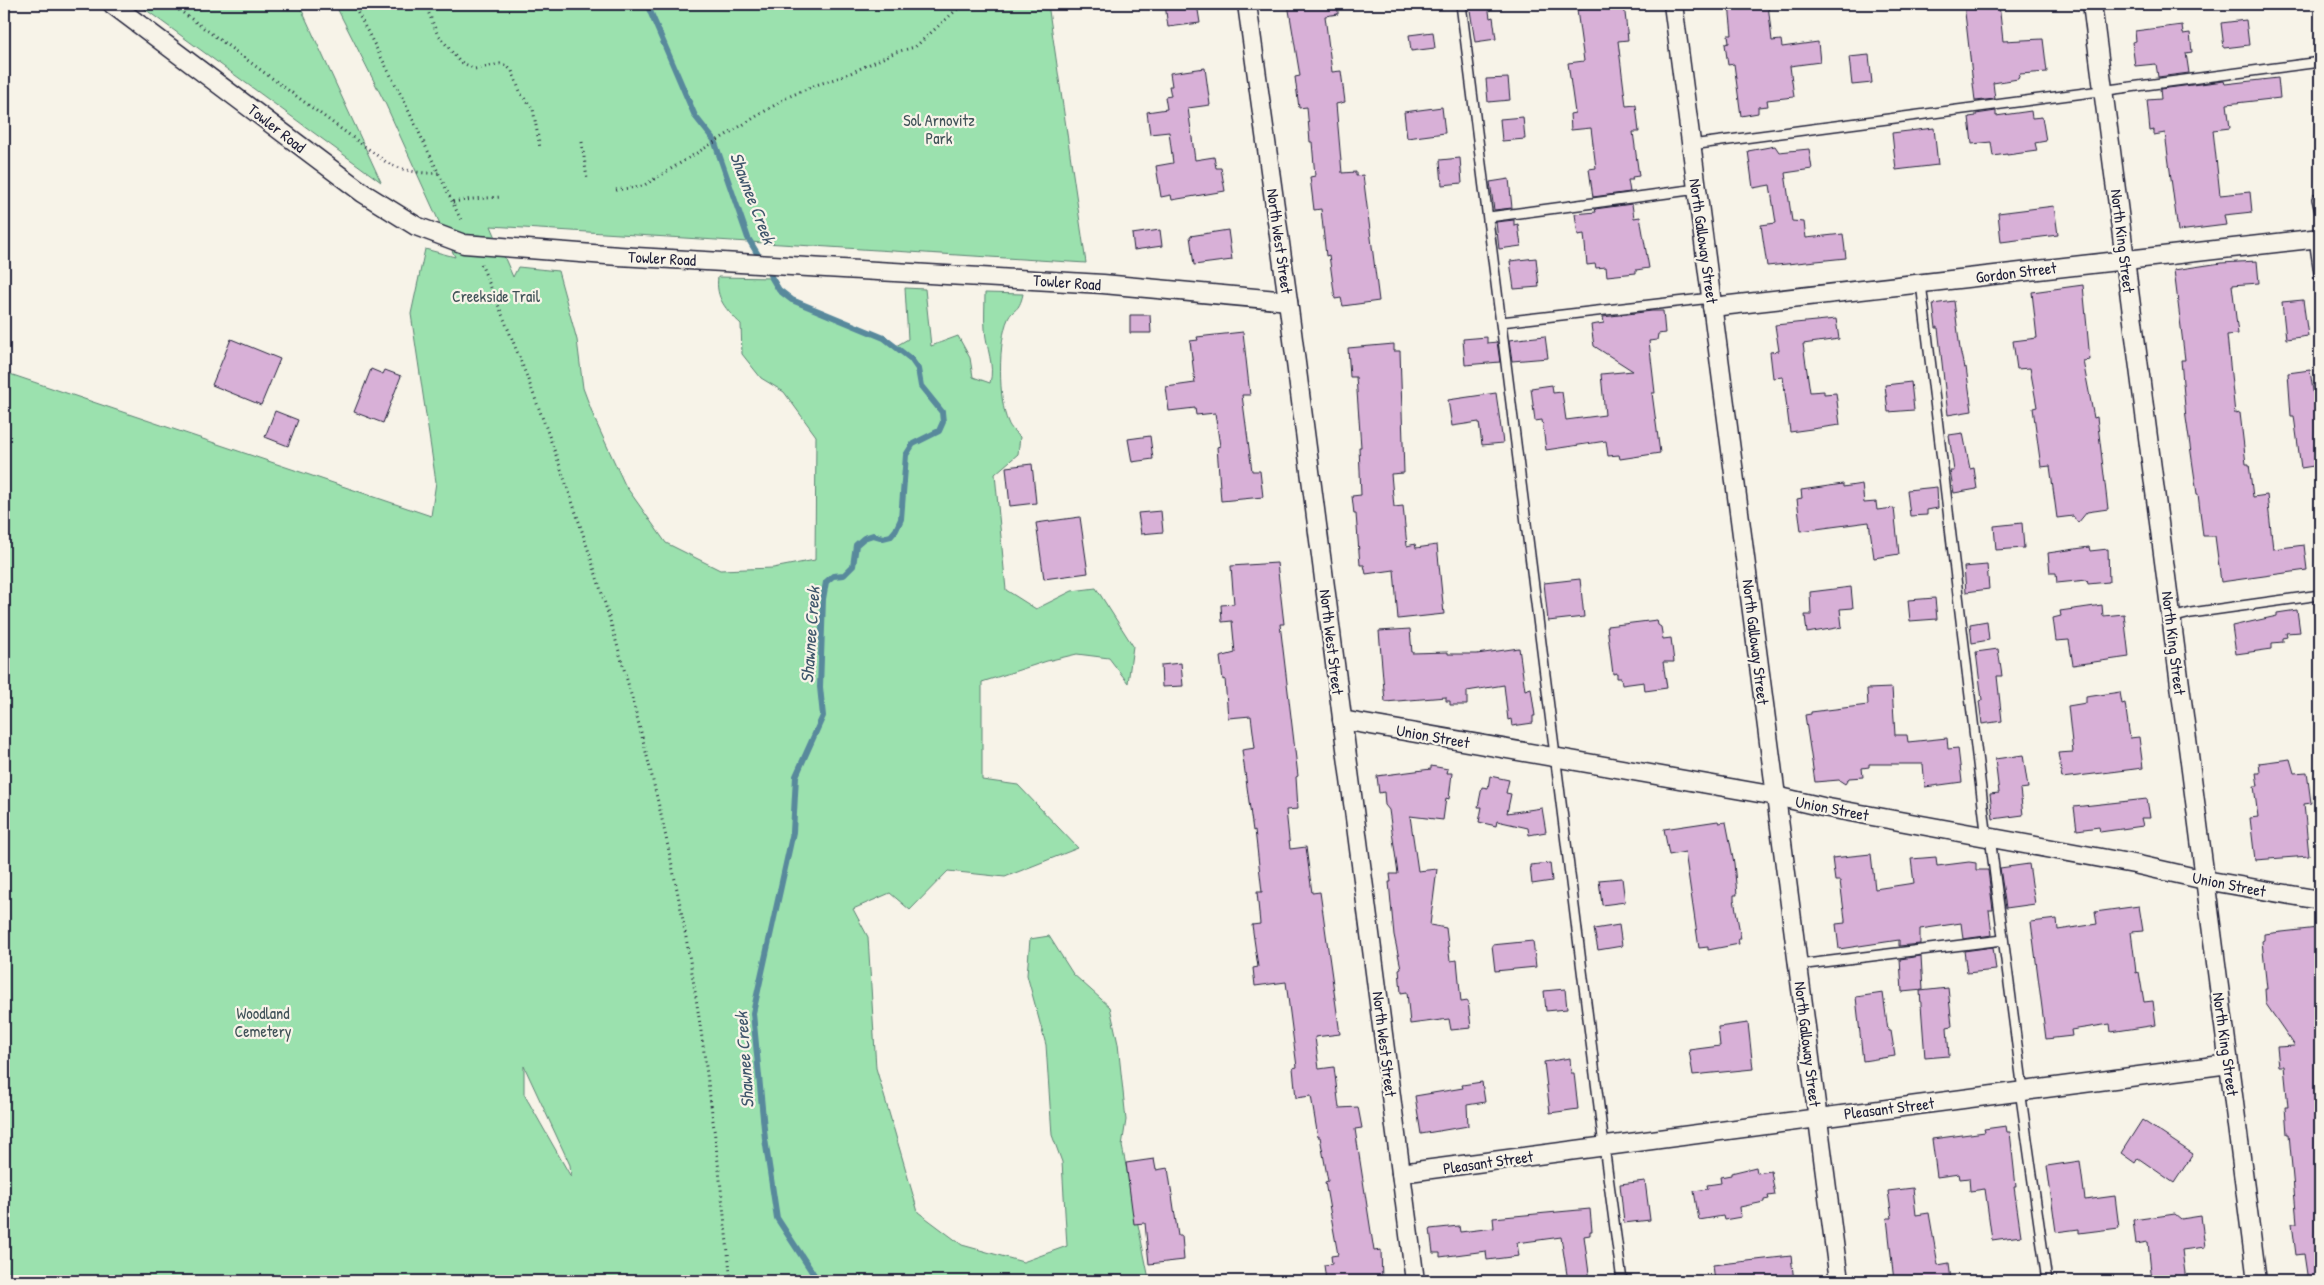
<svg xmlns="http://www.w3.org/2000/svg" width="2324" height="1285" font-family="'Patrick Hand',sans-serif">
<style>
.green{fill:#9be1ae;stroke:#5e8274;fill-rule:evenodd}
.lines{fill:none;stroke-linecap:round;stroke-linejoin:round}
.stream{stroke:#59899c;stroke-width:6}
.building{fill:#d8b0d7;stroke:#22223b}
.lane-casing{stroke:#22223b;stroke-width:12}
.street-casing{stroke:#22223b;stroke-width:21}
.path{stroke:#22223b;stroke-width:3;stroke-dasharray:1 4;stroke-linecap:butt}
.lane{stroke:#f7f3e8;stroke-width:9}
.street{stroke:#f7f3e8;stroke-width:18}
.labels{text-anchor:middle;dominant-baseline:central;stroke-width:4.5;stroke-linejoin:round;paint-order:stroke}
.park-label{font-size:16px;fill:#405258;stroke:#f7f3e8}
.street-label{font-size:16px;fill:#22223b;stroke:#f7f3e8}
.water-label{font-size:18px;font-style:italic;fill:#3e556b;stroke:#f7f3e8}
</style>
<rect width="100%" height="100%" fill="#f7f3e8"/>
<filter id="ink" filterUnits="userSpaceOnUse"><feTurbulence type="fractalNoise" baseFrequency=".02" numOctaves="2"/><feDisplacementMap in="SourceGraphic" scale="10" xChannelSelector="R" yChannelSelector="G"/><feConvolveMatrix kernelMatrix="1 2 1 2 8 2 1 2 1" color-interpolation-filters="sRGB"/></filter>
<g filter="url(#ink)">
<g class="green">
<path d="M138 4H299L381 182Z"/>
<path d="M335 4H1048L1086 263 491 226 513 277 518 267 558 271 577 340 583 388 595 420 625 485 666 543 720 570 773 568 815 560 816 436 784 392 761 378 742 354 741 324C726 310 715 298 718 277L772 278 779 290 792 300 884 338 896 346 908 339 905 288 925 289 931 346 958 336 970 358 973 377 990 383C995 365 986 348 985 329 984 317 985 305 985 293L1023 294C1019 313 1013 308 1008 319 998 340 998 401 1008 422 1010 428 1016 433 1020 437L1018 454 995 474 1006 590 1036 609 1072 591 1096 588 1133 646 1128 683 1109 658 1077 654 1047 661 982 682V780L1018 785 1078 848 1005 877 948 871 910 910 890 893 853 909 868 937 876 1068 918 1212 962 1245 1023 1262 1067 1246 1062 1162 1052 1135 1046 1045 1027 975 1030 939 1049 936 1073 974 1110 1007 1118 1044 1126 1120 1122 1146 1149 1279 1155 1281H4V372L431 516 436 482 411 314 425 249 455 257 386 105ZM524 1066 570 1165 571 1177 524 1094Z"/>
</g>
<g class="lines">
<path class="stream" d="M647 4 695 116 714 140 748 238 779 290 792 300 884 338 911 359 918 369 921 386 942 412 943 422 939 431 913 444 906 455 901 519 896 530 891 536 883 538 873 535 864 538 856 545 853 566 844 575 833 576 826 582 823 599 820 687 823 716 796 776 793 832 753 1013 765 1139 777 1218 818 1281"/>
</g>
<g class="building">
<path d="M1165 4H1197L1200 23 1168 27Z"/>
<path d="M1288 4H1338V14L1325 16 1332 72 1341 71 1345 102 1336 104 1342 173 1356 172V176L1363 175 1379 301 1343 306 1341 298 1335 299 1329 255 1326 256 1321 209 1314 210 1310 177 1315 176 1312 142H1310L1307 107 1299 108 1295 77 1300 76Z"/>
<path d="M1469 4H1488L1490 18 1493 17 1496 39 1475 42Z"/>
<path d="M1624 4 1628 40 1618 41 1626 106 1636 105 1639 132H1633L1639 176 1632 177 1633 180H1628L1630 192 1593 197 1589 169 1596 168 1591 128 1571 130 1570 114 1575 113 1568 63 1584 61 1577 10Z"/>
<path d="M1729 4H1768L1772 41 1781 40 1782 47 1818 42 1820 62 1790 66 1794 97 1767 100 1768 106 1758 107V113L1741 116 1734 64 1728 65 1725 44 1729 43 1728 35H1732Z"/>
<path d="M1964 4H1999L2003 41 2043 39 2047 72 2020 74 2018 79 1993 83 1995 99 1975 101Z"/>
<path d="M2246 20 2249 45 2224 48 2221 23Z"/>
<path d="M2182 25 2183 34 2190 33 2192 52 2186 53 2189 73 2158 77 2156 64 2135 66 2132 42 2136 41 2135 31Z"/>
<path d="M1433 32 1435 48 1411 51 1409 35Z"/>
<path d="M1869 55 1872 83 1852 85 1849 57Z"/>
<path d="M1205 68 1210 105 1188 108 1195 160 1214 157 1216 168H1221L1225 191 1172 200 1171 195 1161 197 1156 166 1173 163 1169 132 1150 134 1147 112 1167 109 1165 97 1171 96 1169 86H1172L1170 73Z"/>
<path d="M1508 78 1510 100 1488 102 1486 79Z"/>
<path d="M2278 78 2280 98 2227 104 2230 128 2213 130 2220 195 2250 192 2252 212 2224 215 2226 225 2178 231 2165 133 2154 135V130L2150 131 2147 100 2161 99 2160 89 2224 81 2225 84Z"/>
<path d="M1442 107 1445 133 1407 138 1404 112Z"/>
<path d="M1996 111V116L2031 111 2032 118 2042 117 2046 141 2035 143 2037 151 2007 155V154L1993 156 1991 142 1972 144 1969 117 1976 116V114Z"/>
<path d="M1523 117 1525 139 1502 141 1500 119Z"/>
<path d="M1934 128 1938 165 1896 170 1892 133Z"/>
<path d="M1775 146 1779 152 1809 149 1812 169 1785 173 1792 221 1804 222 1806 238 1843 234 1846 258 1767 266 1761 225 1776 223 1770 185 1753 188 1748 151Z"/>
<path d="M1460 158 1462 183 1442 185 1440 160Z"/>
<path d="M1509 179 1512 208 1494 210 1490 182Z"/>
<path d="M1632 204 1634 218 1640 217 1649 268 1636 270V273L1607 276 1606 267 1596 268 1595 264 1587 265 1584 234 1578 235 1575 214 1596 212 1595 209Z"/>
<path d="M2054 206 2058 235 2001 242 1998 213Z"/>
<path d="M1514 220V225L1518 224 1521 246 1499 249 1496 222Z"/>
<path d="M1160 230 1162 246 1134 250 1132 234Z"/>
<path d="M1228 230 1232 260 1194 265 1190 236Z"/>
<path d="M1536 258 1539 287 1514 289 1510 261Z"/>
<path d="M2257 261 2259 283 2232 285 2238 334 2227 335 2235 414 2240 413 2246 464H2249L2253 497 2267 495 2273 549 2304 545 2307 570 2221 582 2215 536H2203L2198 494H2197L2186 418 2181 360H2185L2174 270 2221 263Z"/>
<path d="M2083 285 2090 360 2083 361 2094 418 2097 417 2108 509 2087 512 2078 523 2073 516 2057 518 2050 466 2041 467 2033 408 2037 407 2030 368 2017 369 2013 341 2037 338 2032 292Z"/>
<path d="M2303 300 2308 336 2286 339 2282 302Z"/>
<path d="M1954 301 1960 349 1964 368 1966 367 1972 411 1948 415 1938 328H1936L1933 304Z"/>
<path d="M1652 311H1663L1665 333 1658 334 1657 340 1649 341 1655 393H1652L1660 453 1620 459 1619 455 1608 456 1606 441 1546 450 1542 420 1535 421 1531 388 1552 385 1553 393 1562 392 1566 420 1605 415 1601 374 1633 371 1594 346 1591 325 1604 323 1603 317Z"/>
<path d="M1130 315H1150L1151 333H1130Z"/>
<path d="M1836 319 1839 339 1803 344 1810 392 1824 391V394L1836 393 1840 425 1790 432 1783 377 1773 378 1770 352 1779 351 1775 325Z"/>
<path d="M1243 332 1250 395H1242L1252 471H1260L1263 497 1221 501 1217 447 1220 446 1215 413 1196 415 1195 408 1169 411 1166 387 1195 383 1190 341 1198 340 1197 337Z"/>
<path d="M1545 336 1548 358 1512 361 1509 340Z"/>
<path d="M1487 337V343L1497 342 1500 362 1465 365 1463 339Z"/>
<path d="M231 339 280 359 261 405 212 385Z"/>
<path d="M1394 344V351H1400L1404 473 1391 474 1394 507 1403 506 1407 546 1415 544 1416 548 1437 545 1444 614 1398 619 1394 570 1366 574 1364 565H1360L1356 514H1354L1352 496 1361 495 1359 447H1361L1356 377H1350L1348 348Z"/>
<path d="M371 369 383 374 385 370 401 376 383 423 354 412Z"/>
<path d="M2310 370 2320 440V465L2301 468 2294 416H2291L2288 373Z"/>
<path d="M1911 382 1914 410 1888 412 1885 385Z"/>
<path d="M1496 393 1503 443 1482 445 1479 422 1452 426 1448 400Z"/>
<path d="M275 411 298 420 288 446 265 437Z"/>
<path d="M1963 433 1970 469 1974 468 1977 489 1954 493 1950 471H1954L1949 435Z"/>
<path d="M1150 436 1153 459 1132 462 1128 439Z"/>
<path d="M1032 464 1036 503 1010 506 1006 467Z"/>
<path d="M1843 484V487L1862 484 1864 503 1876 502 1877 510 1894 508 1899 554 1874 558 1869 522 1801 531 1797 499 1802 498 1801 490Z"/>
<path d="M1937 487 1938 508 1927 510V515L1910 516 1907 490Z"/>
<path d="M1161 511 1163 532 1141 534 1138 513Z"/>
<path d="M1080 517 1088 573 1044 579 1036 523Z"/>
<path d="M2022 523 2024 548 1996 550 1994 526Z"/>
<path d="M2089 547 2090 551 2108 549 2109 582 2088 584 2087 580 2057 583 2056 573H2050L2048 553Z"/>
<path d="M1277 563 1284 624H1280L1298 776 1296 777 1298 809 1286 810 1290 849 1306 847 1312 893 1320 892 1340 1034 1315 1037 1319 1069 1334 1067 1339 1108 1358 1107 1362 1128 1355 1129 1374 1251 1381 1250 1382 1279 1326 1281 1324 1265 1332 1264 1331 1256 1338 1255 1325 1182 1328 1181 1320 1137H1318L1311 1096 1296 1098 1293 1068 1297 1067 1286 982 1255 986 1253 968 1258 967 1252 925 1260 924 1257 892H1262L1255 830 1253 831 1242 750 1255 748 1251 716 1228 718 1225 679 1223 680 1220 657 1235 653 1232 621 1222 622 1221 605 1234 604 1231 566Z"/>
<path d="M1987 565 1989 589 1966 592 1964 567Z"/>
<path d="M1580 579 1584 617 1548 621 1544 583Z"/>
<path d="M1851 587 1853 608 1840 609 1842 627 1807 633 1805 615H1811L1810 592Z"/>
<path d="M1935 598 1937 619 1910 621 1908 600Z"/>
<path d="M2102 605 2103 616 2124 614 2129 657 2073 665 2069 640 2056 641 2053 618 2061 616 2060 611Z"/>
<path d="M2297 610 2300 632 2286 633 2287 637 2283 638V642L2272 643V649L2236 654 2232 626 2277 616V613Z"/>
<path d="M1657 620 1658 625 1661 627 1663 639 1671 638 1674 662H1663L1667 688 1645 691 1644 682 1622 685 1621 678H1617V673L1613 674 1607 626Z"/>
<path d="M1987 621 1989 640 1972 643 1970 624Z"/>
<path d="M1410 629 1412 653 1448 652V654H1477L1519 648 1525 690 1531 688 1535 716H1533V723L1512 726 1511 719 1508 720 1504 685 1467 691V705H1450V701H1446V697L1385 702 1379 631Z"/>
<path d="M1998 649 2002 676H1997L2002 721 1982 724 1979 701 1982 700 1976 652Z"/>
<path d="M1181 663 1183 686 1162 687 1161 665Z"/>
<path d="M1892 688 1895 735H1907L1908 742 1947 738 1948 749 1958 748 1962 782 1925 787 1923 764H1869V767L1862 768 1863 777 1849 778 1845 784 1839 780 1815 782 1805 715 1811 714V712L1868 705 1867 689Z"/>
<path d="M2120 692 2122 704 2125 703 2130 738 2139 737 2143 768 2062 778 2058 753 2073 752 2068 706 2086 703V697Z"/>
<path d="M2023 755 2028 788 2020 789 2023 815 1993 819 1990 794 1999 793 1995 759Z"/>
<path d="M2290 759 2294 773 2307 772 2311 803 2304 804 2309 856 2255 860 2250 818 2258 817 2254 786H2258L2256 773H2260L2259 763Z"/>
<path d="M1431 766 1448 769 1447 773H1452L1449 799 1446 798 1443 820 1410 816 1418 871 1437 869 1430 925 1446 928 1450 961 1457 960 1461 1002 1468 1001 1471 1028 1451 1030 1449 1019 1410 1024 1407 992 1401 993 1399 969 1401 968 1394 935 1389 882H1391L1390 874H1398L1389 810 1385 805 1384 792 1379 793 1377 776 1431 769Z"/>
<path d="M1490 776 1509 780 1506 793 1511 794 1507 813 1542 808 1546 832 1529 835 1528 828 1497 821 1496 826 1479 822 1482 807H1478L1482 787 1488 788Z"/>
<path d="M2147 799 2150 818H2141L2143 826 2100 832 2099 827 2077 830 2074 807Z"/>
<path d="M1718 821 1719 823 1726 822 1734 863 1737 895H1734V899L1741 939H1738L1739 944 1708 950V947L1699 948 1685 852 1669 855 1664 829Z"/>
<path d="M1871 854 1875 889 1914 883 1911 859 1936 857 1937 866 1969 862 1976 863V870H1988L1993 910H1989L1992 935 1963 939 1961 923 1920 929V944L1899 946V940L1839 949 1836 924 1845 923V919L1840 881H1835L1832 858Z"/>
<path d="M1550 863 1552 881 1532 884 1530 865Z"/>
<path d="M2029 864 2035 904 2006 908 2000 868Z"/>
<path d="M1622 878 1625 902 1602 905 1599 880Z"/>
<path d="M2139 906 2143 931 2131 932 2134 955 2136 973 2139 972 2144 1002 2153 1001 2156 1025 2111 1032 2110 1024 2071 1030 2072 1036 2046 1039 2031 922 2057 919 2058 930 2097 924 2095 912Z"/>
<path d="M1619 925 1622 946 1598 950 1594 929Z"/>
<path d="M2318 928 2320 947V1072H2318L2320 1102V1281H2308L2304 1254 2296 1255 2292 1223H2297L2289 1134H2287L2285 1107H2288L2284 1066H2279L2277 1047 2295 1046 2266 1004 2265 989H2267L2262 941 2264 940V934Z"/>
<path d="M1533 941 1536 967 1495 971 1492 945Z"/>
<path d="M1993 947 1996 970 1967 973 1964 951Z"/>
<path d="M1921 956 1923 990 1902 992 1900 959Z"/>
<path d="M1948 988 1952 1026 1947 1027 1949 1056 1925 1058 1920 991Z"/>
<path d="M1565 989 1567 1009 1546 1011 1544 991Z"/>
<path d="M1883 993 1888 1031H1891L1895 1056 1863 1061 1856 997Z"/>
<path d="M1748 1023 1753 1069 1693 1075 1689 1050 1720 1046 1718 1027Z"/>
<path d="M1570 1058 1571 1073H1574L1578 1109 1550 1113 1544 1062Z"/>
<path d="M1482 1082 1485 1102 1467 1105 1468 1126 1421 1134 1415 1096 1463 1088 1462 1085Z"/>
<path d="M2142 1120 2193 1154 2174 1183 2138 1158 2135 1163 2121 1153Z"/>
<path d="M2006 1126 2007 1132H2010L2016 1187H2014L2021 1236 1992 1240 1985 1189 1970 1191 1969 1178 1960 1179 1959 1174 1937 1177 1932 1139 1985 1132 1984 1129Z"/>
<path d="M1154 1159 1156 1170 1168 1168 1178 1236H1182L1184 1260 1149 1264 1145 1223 1134 1224 1126 1163Z"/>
<path d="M2080 1161 2085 1200 2115 1196 2119 1228 2079 1233V1229L2056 1232 2047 1166Z"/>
<path d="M1756 1167 1757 1173 1771 1171 1775 1195 1768 1196 1769 1199 1764 1200V1202L1740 1207 1741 1217 1724 1220 1723 1216 1699 1220 1694 1191 1708 1189 1707 1185 1721 1183 1720 1177 1731 1175V1173Z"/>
<path d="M1645 1181 1650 1220 1624 1223 1620 1184Z"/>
<path d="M1913 1188 1916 1215 1929 1213 1938 1265 1949 1263 1951 1281H1894L1887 1218H1892L1888 1191Z"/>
<path d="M1590 1209 1592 1231H1590V1235L1584 1236 1590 1281H1568L1561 1237 1517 1243 1519 1256 1487 1260 1486 1251 1440 1257V1253H1433L1430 1229 1459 1226 1460 1232 1494 1228 1493 1218Z"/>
<path d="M2175 1214 2181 1219 2201 1216 2205 1247 2182 1250 2186 1281H2152L2148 1242 2136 1244 2133 1220Z"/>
<path d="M1791 1256 1794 1281H1715L1713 1265Z"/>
</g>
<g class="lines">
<g class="lane-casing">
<g id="lane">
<path d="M1461 4 1604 1146 1622 1281"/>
<path d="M1691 145 2320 62"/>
<path d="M2317 199 2320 212"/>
<path d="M1489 217 1697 189"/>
<path d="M2314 239 2320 280"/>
<path d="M1921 283 1986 831 1990 837 2023 1091 2021 1097 2047 1281"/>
<path d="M1501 322 1711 298"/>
<path d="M2171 618 2191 613 2320 595"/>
<path d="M1798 965 2003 940"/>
</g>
</g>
<g class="street-casing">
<g id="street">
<path d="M112 4 363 193 416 226 464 244 619 256 1103 284 1288 301"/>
<path d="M1247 4 1288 301 1415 1281"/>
<path d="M1673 4 1839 1281"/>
<path d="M2092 4 2257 1281"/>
<path d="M1712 307 2320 238"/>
<path d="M1342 720 1776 796 1823 807 2134 864 2205 880 2320 900"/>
<path d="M1401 1173 2229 1064"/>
</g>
</g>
<g class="path">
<path d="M171 4 386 162C403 171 420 174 440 173"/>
<path d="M353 4 401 95 462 222"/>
<path d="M425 4 437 33 459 61 475 69 500 64 507 66 512 71 521 94 533 109 540 148"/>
<path d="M582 142 587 179"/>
<path d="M616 190 643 186 788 97 816 85 844 76 896 52 915 47 963 4"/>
<path d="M453 202 472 199 501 197"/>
<path d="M481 264C570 472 638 688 681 910 704 1033 718 1157 731 1281"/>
</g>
<use href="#lane" class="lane"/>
<use href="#street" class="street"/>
</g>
</g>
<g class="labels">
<g class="park-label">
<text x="939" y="120">Sol Arnovitz<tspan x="939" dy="18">Park</tspan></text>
<text x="496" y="296">Creekside Trail</text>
<text x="263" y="1013">Woodland<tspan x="263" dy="18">Cemetery</tspan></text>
</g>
<g class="street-label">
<text transform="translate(277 128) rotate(38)">Towler Road</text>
<text transform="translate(1280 241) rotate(82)">North West Street</text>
<text transform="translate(1704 241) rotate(82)">North Galloway Street</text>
<text transform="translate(2123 241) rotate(83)">North King Street</text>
<text transform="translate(662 258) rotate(3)">Towler Road</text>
<text transform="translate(2016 272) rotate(-7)">Gordon Street</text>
<text transform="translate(1067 282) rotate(4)">Towler Road</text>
<text transform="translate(1332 642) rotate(83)">North West Street</text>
<text transform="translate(1756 642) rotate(83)">North Galloway Street</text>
<text transform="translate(2174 643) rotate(83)">North King Street</text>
<text transform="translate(1433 736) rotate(10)">Union Street</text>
<text transform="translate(1832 808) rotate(11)">Union Street</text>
<text transform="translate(2229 884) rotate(11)">Union Street</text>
<text transform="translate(1385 1044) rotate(83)">North West Street</text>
<text transform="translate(1808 1044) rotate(83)">North Galloway Street</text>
<text transform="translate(2226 1044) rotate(82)">North King Street</text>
<text transform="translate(1889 1108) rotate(-7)">Pleasant Street</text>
<text transform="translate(1488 1162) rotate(-8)">Pleasant Street</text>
</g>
<g class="water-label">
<text transform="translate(753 198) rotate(69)">Shawnee Creek</text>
<text transform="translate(810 635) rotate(-86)">Shawnee Creek</text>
<text transform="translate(744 1060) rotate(-94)">Shawnee Creek</text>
</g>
</g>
<rect width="2324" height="1285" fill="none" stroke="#f7f3e8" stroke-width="20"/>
<rect x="10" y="10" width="2304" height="1265" fill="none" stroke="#22223b" stroke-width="2" filter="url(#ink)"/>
</svg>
